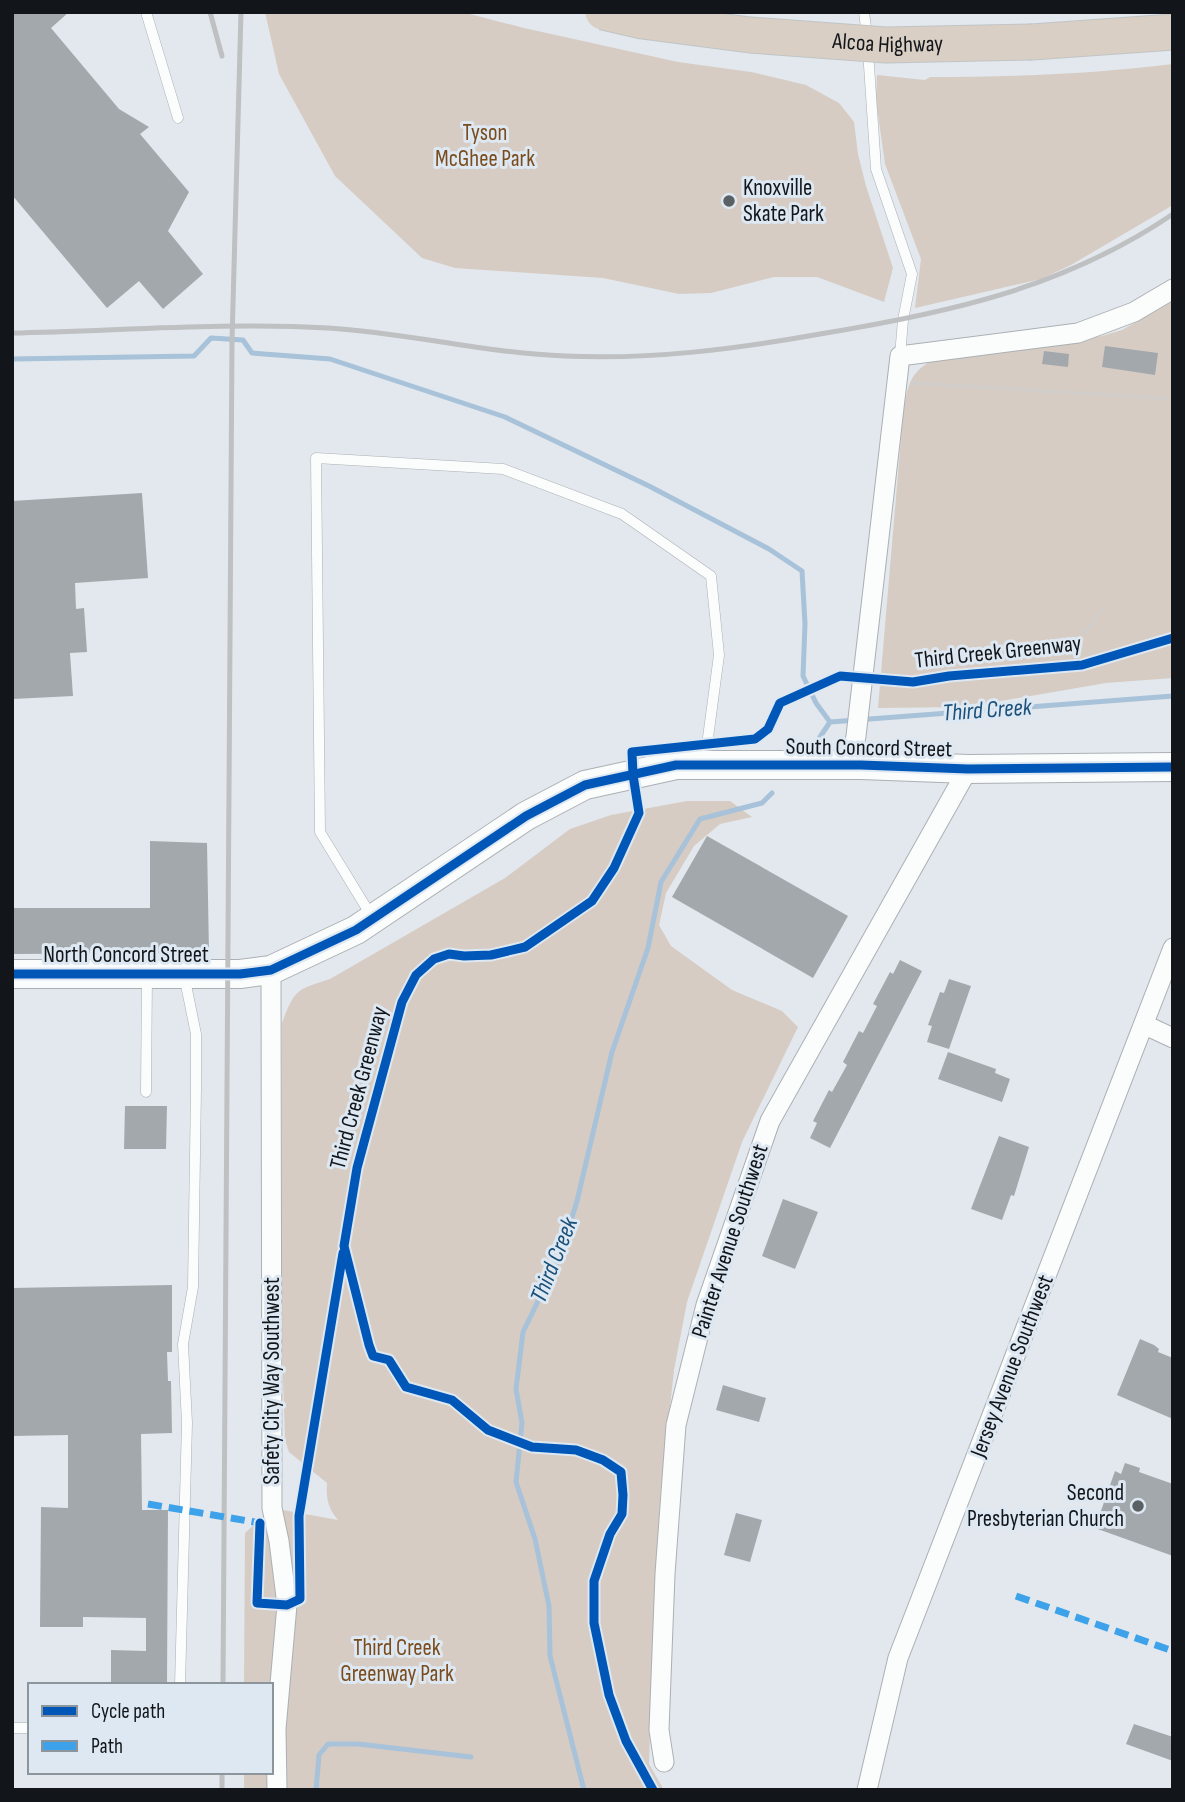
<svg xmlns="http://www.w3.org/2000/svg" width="1185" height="1802" font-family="'Sofia Sans Condensed',sans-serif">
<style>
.green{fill:#d6ccc4}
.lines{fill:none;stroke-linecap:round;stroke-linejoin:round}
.stream{stroke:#a7c2d9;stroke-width:5}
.building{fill:#a3a8ac}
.lane-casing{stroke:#abb0b4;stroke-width:11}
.street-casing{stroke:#abb0b4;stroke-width:21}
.secondary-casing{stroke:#abb0b4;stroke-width:30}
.highway-casing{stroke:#c1c4c6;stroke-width:37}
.path{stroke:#cdced0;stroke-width:3.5;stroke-dasharray:3.5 3.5;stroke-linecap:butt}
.lane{stroke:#fbfcfc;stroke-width:10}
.street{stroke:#fbfcfc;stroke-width:19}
.secondary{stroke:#fbfcfc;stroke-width:28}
.highway{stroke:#d9cfc5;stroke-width:35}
.rail{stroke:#bec0c2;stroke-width:5}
.highway-bridge-casing{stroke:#c1c4c6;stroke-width:37;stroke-linecap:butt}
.highway-bridge{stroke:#d9cfc5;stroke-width:35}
.quiet{stroke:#3da2ea;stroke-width:7;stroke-dasharray:14 7;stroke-linecap:butt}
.cycleway-casing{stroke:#dde8f2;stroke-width:13}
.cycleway{stroke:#0057b8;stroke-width:9}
.poi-dot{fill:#5b6064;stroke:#dde8f2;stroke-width:2.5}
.labels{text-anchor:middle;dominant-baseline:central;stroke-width:6;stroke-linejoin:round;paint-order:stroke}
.street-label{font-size:23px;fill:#12161a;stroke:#dde8f2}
.park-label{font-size:23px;fill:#7b4b1b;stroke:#dde8f2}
.poi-label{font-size:23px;fill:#12161a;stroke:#dde8f2;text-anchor:start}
.water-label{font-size:24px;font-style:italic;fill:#1b507a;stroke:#dde8f2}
</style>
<rect width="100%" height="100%" fill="#e2e8ed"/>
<g class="green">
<path d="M265 12H462L524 28 678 62 751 72 806 85 839 103 854 122 858 154 866 186 893 268 884 302 817 277H774L711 293 679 294 603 278 455 268 422 258 335 176 279 74Z"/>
<path d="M1173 64V205L1071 265 1041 279 915 308 921 259 885 164 876 100 877 75 925 80 930 77C1011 77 1093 74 1173 64Z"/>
<path d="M1173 301V678L1106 683 966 707 878 708 903 415C908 384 909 370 940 357L1102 336 1122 330Z"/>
<path d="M687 801H730L752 817 720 824 694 846 666 893 659 925 671 946 732 990 782 1011 798 1027 742 1142 687 1302 674 1370 661 1487 655 1579 649 1764 664 1790H244V1772H271V1685H244L245 1533 272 1508 338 1520C328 1508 326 1499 327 1483L289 1452 285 1440 282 1349V1023C295 989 296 990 330 979L505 878 570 829 611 815Z"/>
</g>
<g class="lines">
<g class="stream">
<path d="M12 359 194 356 211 338 243 340 252 353 330 359 505 417 649 486 769 549 802 571 805 624 803 676 816 703 830 722"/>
<path d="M814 746 830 722 1173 696"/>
<path d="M316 1790 319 1755 328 1744H358L471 1757"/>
<path d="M584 1790 550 1656 549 1606 535 1539 516 1482 522 1423 516 1389 523 1332 560 1256 577 1201 612 1052 648 948 661 882 700 819 762 803 772 793"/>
</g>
</g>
<g class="building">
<path d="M12 12H69L51 28 119 109 149 127 140 134 189 192 168 231 203 274 163 309 139 281 107 308 12 195Z"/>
<path d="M1105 346 1158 353 1155 375 1102 367Z"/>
<path d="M1044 351 1069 354 1068 367 1042 364Z"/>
<path d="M142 493 148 578 75 583 76 609 84 608 87 652 70 653 73 696 13 699 12 501Z"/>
<path d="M707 836 848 916 813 978 672 897Z"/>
<path d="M150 841 207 843 209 953 12 954V908H150Z"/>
<path d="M900 960 922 971 830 1148 810 1138 817 1123 813 1121 829 1090 832 1092 847 1065 843 1062 859 1031 863 1033 877 1006 873 1004 890 972 893 974Z"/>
<path d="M949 979 971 986 949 1049 927 1042 932 1026 928 1025 940 992 944 993Z"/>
<path d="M948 1052 996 1069 995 1073 1010 1079 1002 1102 938 1079Z"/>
<path d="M125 1106H167L166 1149H124Z"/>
<path d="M999 1136 1029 1147 1014 1196 1011 1195 1002 1220 971 1209Z"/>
<path d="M783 1199 818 1212 795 1269 762 1256Z"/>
<path d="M172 1285V1352H167L168 1381H171L172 1433 141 1434 142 1510H168L167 1685H111V1650L146 1651V1618L83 1617V1627H40L41 1507 68 1508V1435L12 1436V1288Z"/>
<path d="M1140 1339 1154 1345 1159 1349 1158 1352 1173 1358V1419L1117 1395Z"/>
<path d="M723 1385 766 1398 759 1422 716 1410Z"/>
<path d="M1125 1463 1140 1468 1139 1472 1173 1484V1556L1095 1528 1115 1471 1121 1474Z"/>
<path d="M736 1513 762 1520 750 1562 724 1555Z"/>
<path d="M1134 1724 1173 1737V1761L1126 1744Z"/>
</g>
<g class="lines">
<g class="lane-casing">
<g id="lane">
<path d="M146 12 178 118"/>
<path d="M864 12 867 36"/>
<path d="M868 51 876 169 912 274 903 320 900 356"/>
<path d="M372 917 320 832 316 458 503 469 622 514 711 576 719 655 707 745"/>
<path d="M146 1092 147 975"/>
<path d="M180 1685 187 1423 183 1344 193 1287 196 1089V1034L184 975"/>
<path d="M12 1728H30"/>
</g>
</g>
<g class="street-casing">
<g id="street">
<path d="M850 766 856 736 900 356 1078 333 1134 312 1173 289"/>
<path d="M271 970 272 1508 279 1541 287 1605 276 1729 277 1790"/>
<path d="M1145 1025 1173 1038"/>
<path d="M664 1762 659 1730 665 1574 676 1425 706 1305 770 1121 968 769"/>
<path d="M867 1790 898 1658 1173 948"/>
</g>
</g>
<g class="secondary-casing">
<path id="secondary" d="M12 974H240L271 970 356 930 526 816 585 785 676 765H861L968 769 1173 767"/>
</g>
<g class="highway-casing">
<path id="highway" d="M1032 42 1173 32"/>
</g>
<g class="path">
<path d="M912 383 1173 399"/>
<path d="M1059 667 1102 609"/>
</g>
<use href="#lane" class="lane"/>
<use href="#street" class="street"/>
<use href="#secondary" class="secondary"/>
<use href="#highway" class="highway"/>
<g class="rail">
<path d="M210 12 222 56"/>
<path d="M12 333C117 331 223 322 328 328 408 333 486 353 565 356 651 360 736 349 820 334 948 313 1064 288 1173 214"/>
<path d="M223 1685 232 341 241 12"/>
<path d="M222 1790V1772"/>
</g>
<g class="highway-bridge-casing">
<g id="highway-bridge">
<path id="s1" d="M603 12 642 21 750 35 886 45 1032 42"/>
</g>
</g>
<use href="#highway-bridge" class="highway-bridge"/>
<g class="quiet">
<path d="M148 1504 260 1523"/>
<path d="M1016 1596 1173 1651"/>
</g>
<g class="cycleway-casing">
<g id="cycleway">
<path d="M12 974H240L271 970 356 930 526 816 585 785 676 765H861L968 769 1173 767"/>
<path d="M260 1523 257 1603 287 1605 300 1599 299 1516 343 1253"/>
<path d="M653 1790 626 1741 609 1695 594 1623V1581L610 1534 622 1514 623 1495 621 1472 603 1460 576 1450 532 1447 488 1430 452 1400 406 1387 389 1360 373 1356 369 1345 344 1246 357 1168 402 1002 416 975 434 959 449 954 464 956 491 955 525 947 592 901 614 868 639 813 633 775 632 752 755 739 768 729 780 703 840 676 913 682 949 676 1082 665 1173 638"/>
</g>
</g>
<use href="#cycleway" class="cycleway"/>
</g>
<g class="poi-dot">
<circle cx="729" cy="201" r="7"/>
<circle cx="1138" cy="1506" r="7"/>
</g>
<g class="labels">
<g class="street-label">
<text stroke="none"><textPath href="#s1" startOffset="287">Alcoa Highway</textPath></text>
<text transform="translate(998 652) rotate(-6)">Third Creek Greenway</text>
<text transform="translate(869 748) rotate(1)">South Concord Street</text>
<text x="126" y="955">North Concord Street</text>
<text transform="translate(359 1088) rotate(-75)">Third Creek Greenway</text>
<text transform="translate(730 1241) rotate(-72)">Painter Avenue Southwest</text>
<text transform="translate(1012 1366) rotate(-69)">Jersey Avenue Southwest</text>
<text transform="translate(272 1381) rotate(-90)">Safety City Way Southwest</text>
</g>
<g class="park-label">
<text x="485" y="133">Tyson<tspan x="485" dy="26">McGhee Park</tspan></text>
<text x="397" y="1648">Third Creek<tspan x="397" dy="26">Greenway Park</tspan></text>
</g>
<g class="poi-label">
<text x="743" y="188">Knoxville<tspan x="743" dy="26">Skate Park</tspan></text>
<text x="1124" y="1493" text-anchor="end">Second<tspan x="1124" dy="26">Presbyterian Church</tspan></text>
</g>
<g class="water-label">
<text transform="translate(987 710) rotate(-4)">Third Creek</text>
<text transform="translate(554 1260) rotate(-68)">Third Creek</text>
</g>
</g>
<rect width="1185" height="1802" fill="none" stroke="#12161a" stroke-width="28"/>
<rect x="28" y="1683" width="245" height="91" fill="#dde8f2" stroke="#8c949c" stroke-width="2"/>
<rect x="42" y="1706" width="35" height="10" fill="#0057b8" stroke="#8c949c" stroke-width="2"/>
<text x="91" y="1718" font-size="21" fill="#12161a">Cycle path</text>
<rect x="42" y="1741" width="35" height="10" fill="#3da2ea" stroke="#8c949c" stroke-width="2"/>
<text x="91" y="1753" font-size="21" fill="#12161a">Path</text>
</svg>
